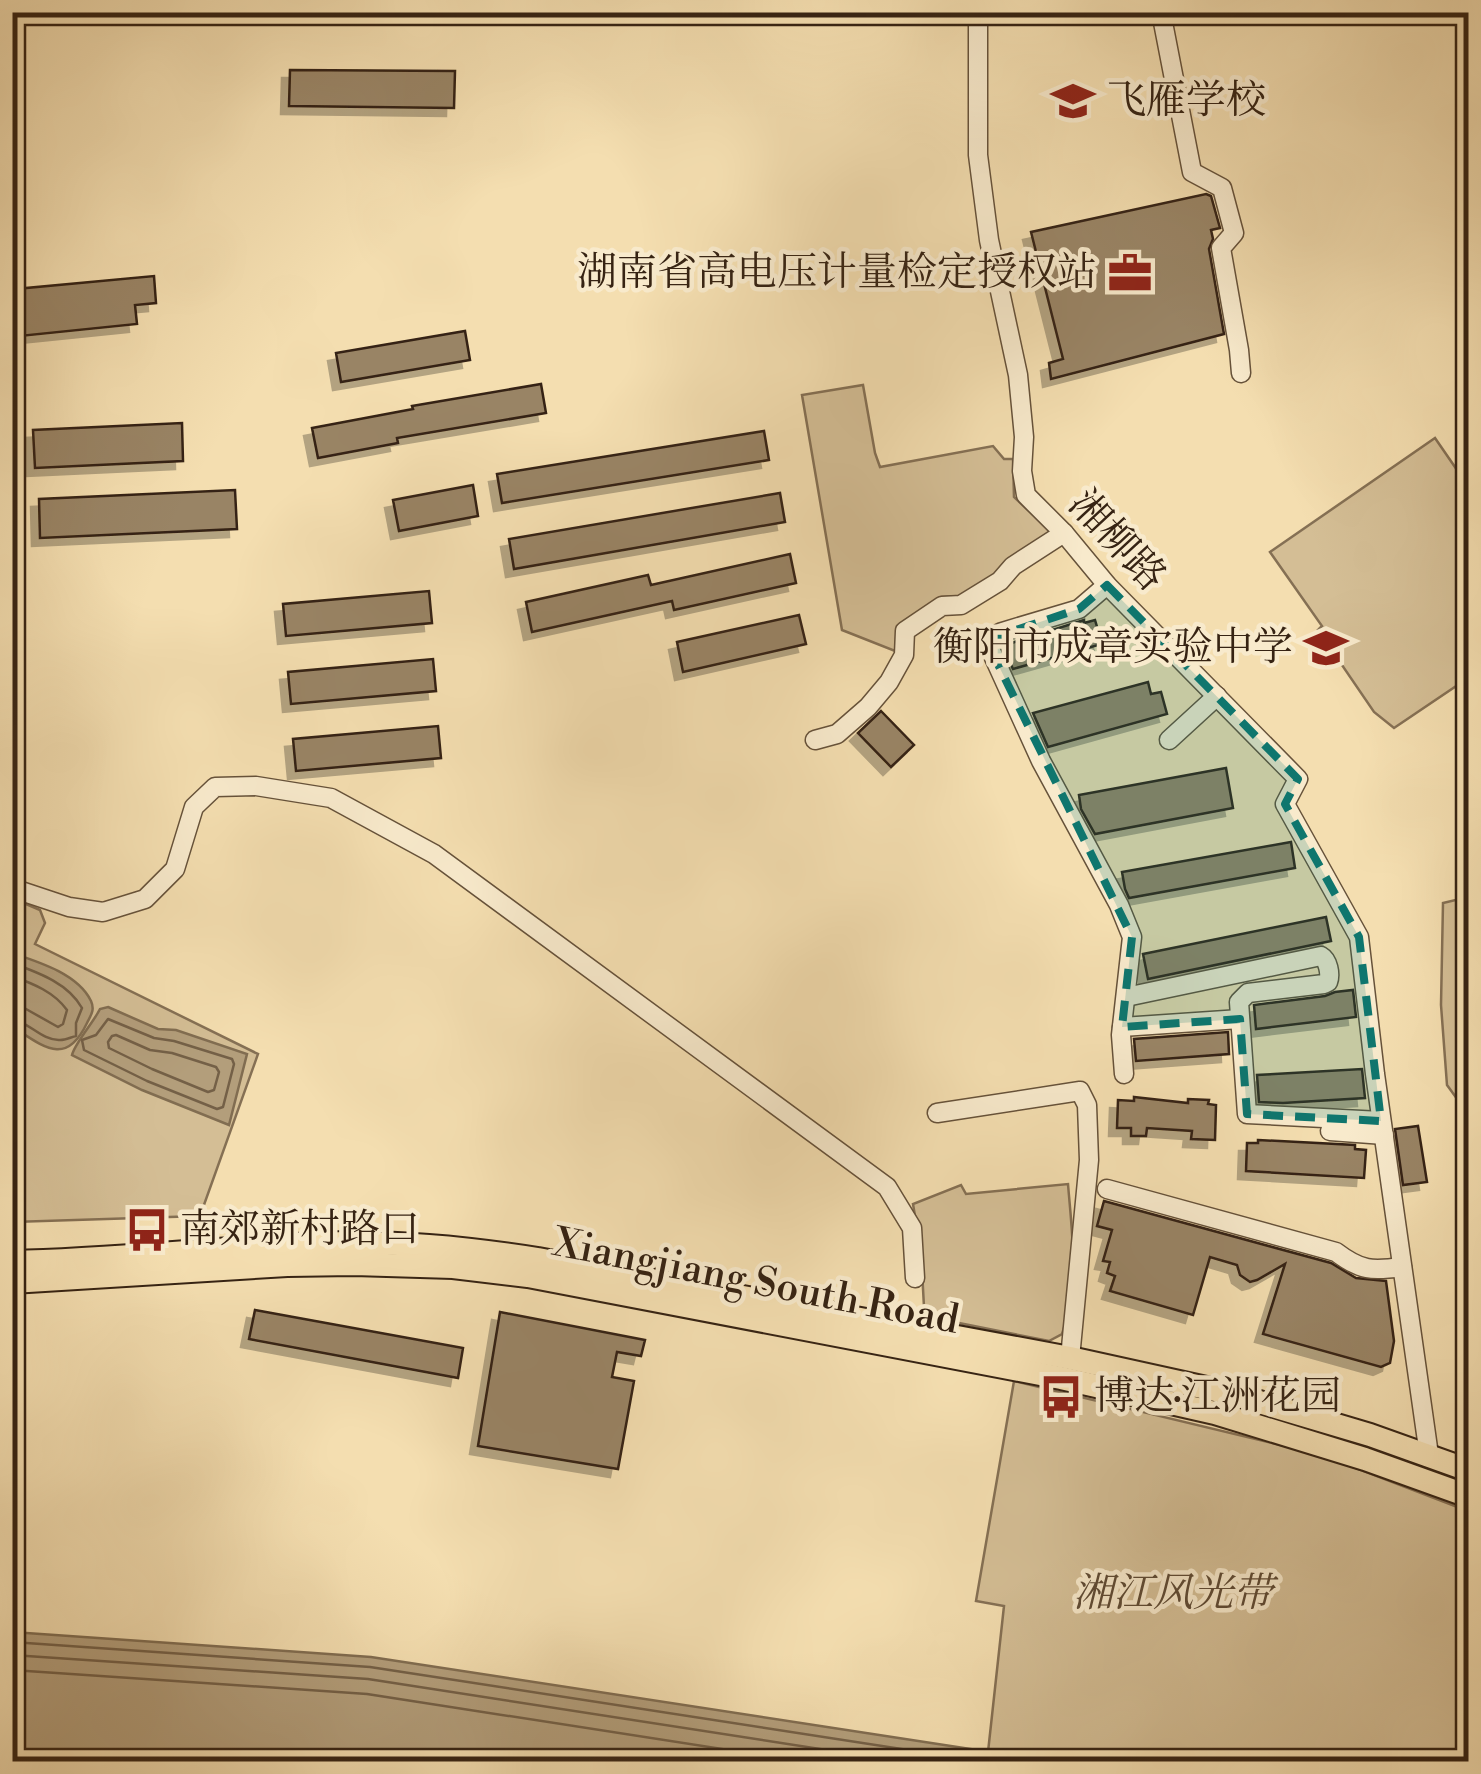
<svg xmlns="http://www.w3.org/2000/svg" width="1481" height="1774" font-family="'Libre Bodoni','Noto Serif SC',serif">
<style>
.green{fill:#d4be95;stroke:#857054;stroke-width:2.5}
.water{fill:#b39e7b;stroke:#816d51;stroke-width:2.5}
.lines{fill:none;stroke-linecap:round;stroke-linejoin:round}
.shore{stroke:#746047;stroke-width:2.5}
.building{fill:#998465;stroke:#362313;stroke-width:2.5;filter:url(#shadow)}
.minor-casing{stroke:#66523a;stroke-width:21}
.major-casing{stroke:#362313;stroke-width:26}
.minor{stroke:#f8eacc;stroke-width:18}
.major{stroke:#f4deb0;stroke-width:22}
.marked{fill:#0f766e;fill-opacity:0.2;stroke:#0f766e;stroke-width:8;stroke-dasharray:20 12;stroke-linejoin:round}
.labels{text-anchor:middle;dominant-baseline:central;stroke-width:9;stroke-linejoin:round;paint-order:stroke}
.poi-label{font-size:40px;fill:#362313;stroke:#f8eacc;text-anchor:start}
.street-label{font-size:40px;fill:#362313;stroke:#f8eacc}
.park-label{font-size:40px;font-style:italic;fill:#5e4a34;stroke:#f8eacc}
</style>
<defs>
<filter id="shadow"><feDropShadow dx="-8" dy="8" stdDeviation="0" flood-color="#0004"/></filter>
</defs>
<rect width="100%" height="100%" fill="#f4deb0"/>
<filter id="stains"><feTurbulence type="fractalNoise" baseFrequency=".002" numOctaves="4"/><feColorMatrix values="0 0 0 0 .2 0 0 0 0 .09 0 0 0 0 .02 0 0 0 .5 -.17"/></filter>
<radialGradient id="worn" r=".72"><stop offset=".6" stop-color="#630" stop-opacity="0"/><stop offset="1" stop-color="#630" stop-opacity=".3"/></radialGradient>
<g class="green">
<path d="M863 385 875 453 880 467 993 446 1004 459H1013L1014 497 1050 531 1049 535 996 575 961 596 941 597 897 626 895 651 842 630 802 395Z"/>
<path d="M1435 438 1468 486V678L1394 728 1374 712 1318 630 1322 626 1270 552Z"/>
<path d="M1468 897V1114L1447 1085 1441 1005 1443 903Z"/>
<path d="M12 898 40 910 45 923 35 944 258 1054 200 1216 13 1222Z"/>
<path d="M1068 1184C1072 1234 1080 1286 1062 1334L1049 1341 954 1322 924 1307 921 1252 913 1204 961 1185 966 1194Z"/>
<path d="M1014 1381 1322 1455 1468 1511V1761L1041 1762 988 1752 1004 1606 976 1601Z"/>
</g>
<g class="water">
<path d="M12 953C39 962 78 974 91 1001 95 1010 91 1015 87 1023 66 1067 44 1047 13 1027Z"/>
<path d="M108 1007 158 1029 176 1030 247 1054 229 1125 142 1090 72 1055C75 1043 93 1023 100 1009Z"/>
<path d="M12 1632 371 1657 1003 1754 1038 1761H13Z"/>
</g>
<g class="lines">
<g class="shore">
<path d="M12 963C39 973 68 983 82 1008L76 1023V1036C71 1037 66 1040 60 1040 42 1041 29 1022 12 1019"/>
<path d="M12 976C34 984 54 992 67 1010L63 1024 58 1027 26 1009 12 1007"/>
<path d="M108 1019 154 1038 174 1041 232 1059 234 1064 223 1107 217 1109 147 1081 84 1050 82 1040 96 1035Z"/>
<path d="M116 1035 150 1050 172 1053 216 1067 219 1072 214 1090 208 1092 152 1069 109 1048 108 1042 112 1036Z"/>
<path d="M12 1642 370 1667 986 1762"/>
<path d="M12 1655 368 1679 904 1762"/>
<path d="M12 1670 367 1694 806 1762"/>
</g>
</g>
<g class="building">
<path d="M290 70 455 71 454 108 289 106Z"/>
<path d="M1206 194 1211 196 1220 228 1211 230 1213 239 1209 249 1224 334 1051 379 1049 363 1063 359 1031 232Z"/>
<path d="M154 276 156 303 135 305 137 324 20 336 16 289Z"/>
<path d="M465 331 470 360 341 382 336 353Z"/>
<path d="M541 384 546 413 397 438 398 443 318 458 312 428 413 409 412 406Z"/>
<path d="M182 423 183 461 35 468 33 430Z"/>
<path d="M764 431 769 460 502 503 497 474Z"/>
<path d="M473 485 478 516 399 531 393 500Z"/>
<path d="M235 490 237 529 40 538 39 499Z"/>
<path d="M780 493 785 522 514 569 509 539Z"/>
<path d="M790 554 796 583 674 610 672 601 532 632 526 602 648 575 651 585Z"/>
<path d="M429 591 432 623 286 636 283 604Z"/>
<path d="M799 615 806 644 683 672 677 642Z"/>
<path d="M1084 620V623L1095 620 1102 644 1013 669 1002 646Z"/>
<path d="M433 659 436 691 291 704 288 672Z"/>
<path d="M1148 682 1151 694 1161 692 1167 714 1048 747 1033 713Z"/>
<path d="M881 711 914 745 891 767 858 733Z"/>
<path d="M438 726 441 758 296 771 293 739Z"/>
<path d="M1226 768 1233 808 1095 834 1081 809 1079 795Z"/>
<path d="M1291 842 1295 868 1129 898 1125 889 1122 872Z"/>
<path d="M1326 917 1331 941 1148 979 1143 954Z"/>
<path d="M1353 990 1356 1017 1256 1029 1254 1005 1325 996 1335 992Z"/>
<path d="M1228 1032 1229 1054 1136 1061 1134 1039Z"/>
<path d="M1362 1069 1365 1098 1283 1103 1259 1102 1257 1075Z"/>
<path d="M1134 1097 1188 1103V1099L1209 1100 1208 1104 1216 1105 1215 1140 1191 1139 1192 1131 1147 1128 1146 1136H1131V1128H1117L1118 1100 1134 1101Z"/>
<path d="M1418 1126 1427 1182 1403 1185 1395 1129Z"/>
<path d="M1258 1140 1355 1145V1149L1366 1150 1364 1178 1246 1171 1247 1143H1258Z"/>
<path d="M1104 1201 1331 1263 1356 1278 1386 1281 1394 1341 1390 1363 1381 1367 1263 1334 1285 1264 1257 1280 1250 1282 1240 1275 1237 1265 1210 1257 1193 1315 1110 1291 1115 1276 1107 1273 1110 1262 1103 1261 1112 1230 1097 1226Z"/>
<path d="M255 1310 463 1348 458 1378 249 1339Z"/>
<path d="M500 1312 645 1340 641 1356 617 1352 612 1377 634 1381 618 1469 478 1446Z"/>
</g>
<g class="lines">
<g class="minor-casing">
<g id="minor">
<path d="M978 12V155L989 240 1018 375 1024 437 1022 471 1026 495 1064 533 1107 585 1298 779 1285 804 1359 937 1375 1074 1429 1455"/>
<path d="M1161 12 1192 172 1222 188 1234 233 1221 248 1239 350 1241 373"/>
<path d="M1107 585 1079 609 1002 632 986 640 1041 761 1119 905 1132 937 1121 1035 1124 1074"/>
<path d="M815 740 837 734 868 707 889 682 904 655 905 631 942 606 961 605 1000 581 1013 566 1064 533"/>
<path d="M1169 740 1217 696"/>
<path d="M12 888 69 907 103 912 145 899 175 869 194 807 215 787 256 786 331 798 434 854 887 1187 912 1228 915 1278"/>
<path d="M1126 997 1321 956C1328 960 1331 974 1328 982L1324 984 1248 993 1239 1002 1247 1114 1381 1121"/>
<path d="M1122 1027 1240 1019"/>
<path d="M937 1113 1080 1091 1087 1105 1089 1160 1070 1358"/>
<path d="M1330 1131 1384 1135"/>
<path d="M1107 1189 1336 1252C1361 1271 1372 1271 1402 1267"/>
</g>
</g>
<g class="major-casing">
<g id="major">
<path d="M12 1262C124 1260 236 1245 348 1243 412 1242 474 1249 538 1259L1070 1358 1229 1393 1370 1435 1468 1470"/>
<path d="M12 1282 287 1265 354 1264 453 1267 528 1276 1061 1378 1215 1413 1365 1459 1468 1496"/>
</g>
</g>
<use href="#minor" class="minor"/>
<use href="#major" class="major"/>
</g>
<path class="marked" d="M1107 585 1298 779 1285 804 1359 937 1381 1121 1247 1114 1240 1019 1122 1027 1132 937 986 640 1079 609Z"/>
<defs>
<g id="school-bare" transform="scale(3.45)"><path d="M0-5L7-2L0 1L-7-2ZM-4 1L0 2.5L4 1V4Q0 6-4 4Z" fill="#8f2418" stroke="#f8eacc" stroke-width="2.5" paint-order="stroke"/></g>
<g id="office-bare" transform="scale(3.45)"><path d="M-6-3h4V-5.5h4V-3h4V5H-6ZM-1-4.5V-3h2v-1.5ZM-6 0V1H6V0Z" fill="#8f2418" stroke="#f8eacc" stroke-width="2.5" paint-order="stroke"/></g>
<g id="bus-bare" transform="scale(3.45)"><path d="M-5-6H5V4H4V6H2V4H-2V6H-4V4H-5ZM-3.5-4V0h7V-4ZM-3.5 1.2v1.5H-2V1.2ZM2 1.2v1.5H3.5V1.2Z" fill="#8f2418" stroke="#f8eacc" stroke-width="2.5" paint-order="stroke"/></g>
</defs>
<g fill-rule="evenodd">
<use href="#school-bare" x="1073" y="101"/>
<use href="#office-bare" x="1130" y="273"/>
<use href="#school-bare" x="1326" y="648"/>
<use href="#bus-bare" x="147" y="1230"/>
<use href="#bus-bare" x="1061" y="1397"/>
</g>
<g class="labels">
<g class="poi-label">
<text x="1106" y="101">飞雁学校</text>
<text x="1097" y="273" text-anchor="end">湖南省高电压计量检定授权站</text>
<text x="1293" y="648" text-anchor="end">衡阳市成章实验中学</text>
<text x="180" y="1230">南郊新村路口</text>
<text x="1094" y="1397">博达·江洲花园</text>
</g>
<g class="street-label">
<text transform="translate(1117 541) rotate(47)">湘柳路</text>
<text transform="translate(756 1282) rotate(11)">Xiangjiang South Road</text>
</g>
<g class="park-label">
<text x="1173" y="1594">湘江风光带</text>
</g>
</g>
<rect width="1481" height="1774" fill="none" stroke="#f4deb0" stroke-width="50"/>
<rect x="15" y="15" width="1451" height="1744" fill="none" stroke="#362313" stroke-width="5"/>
<rect x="25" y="25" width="1431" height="1724" fill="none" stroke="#362313" stroke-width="2.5"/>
<rect width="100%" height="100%" filter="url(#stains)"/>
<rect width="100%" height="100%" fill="url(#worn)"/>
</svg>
